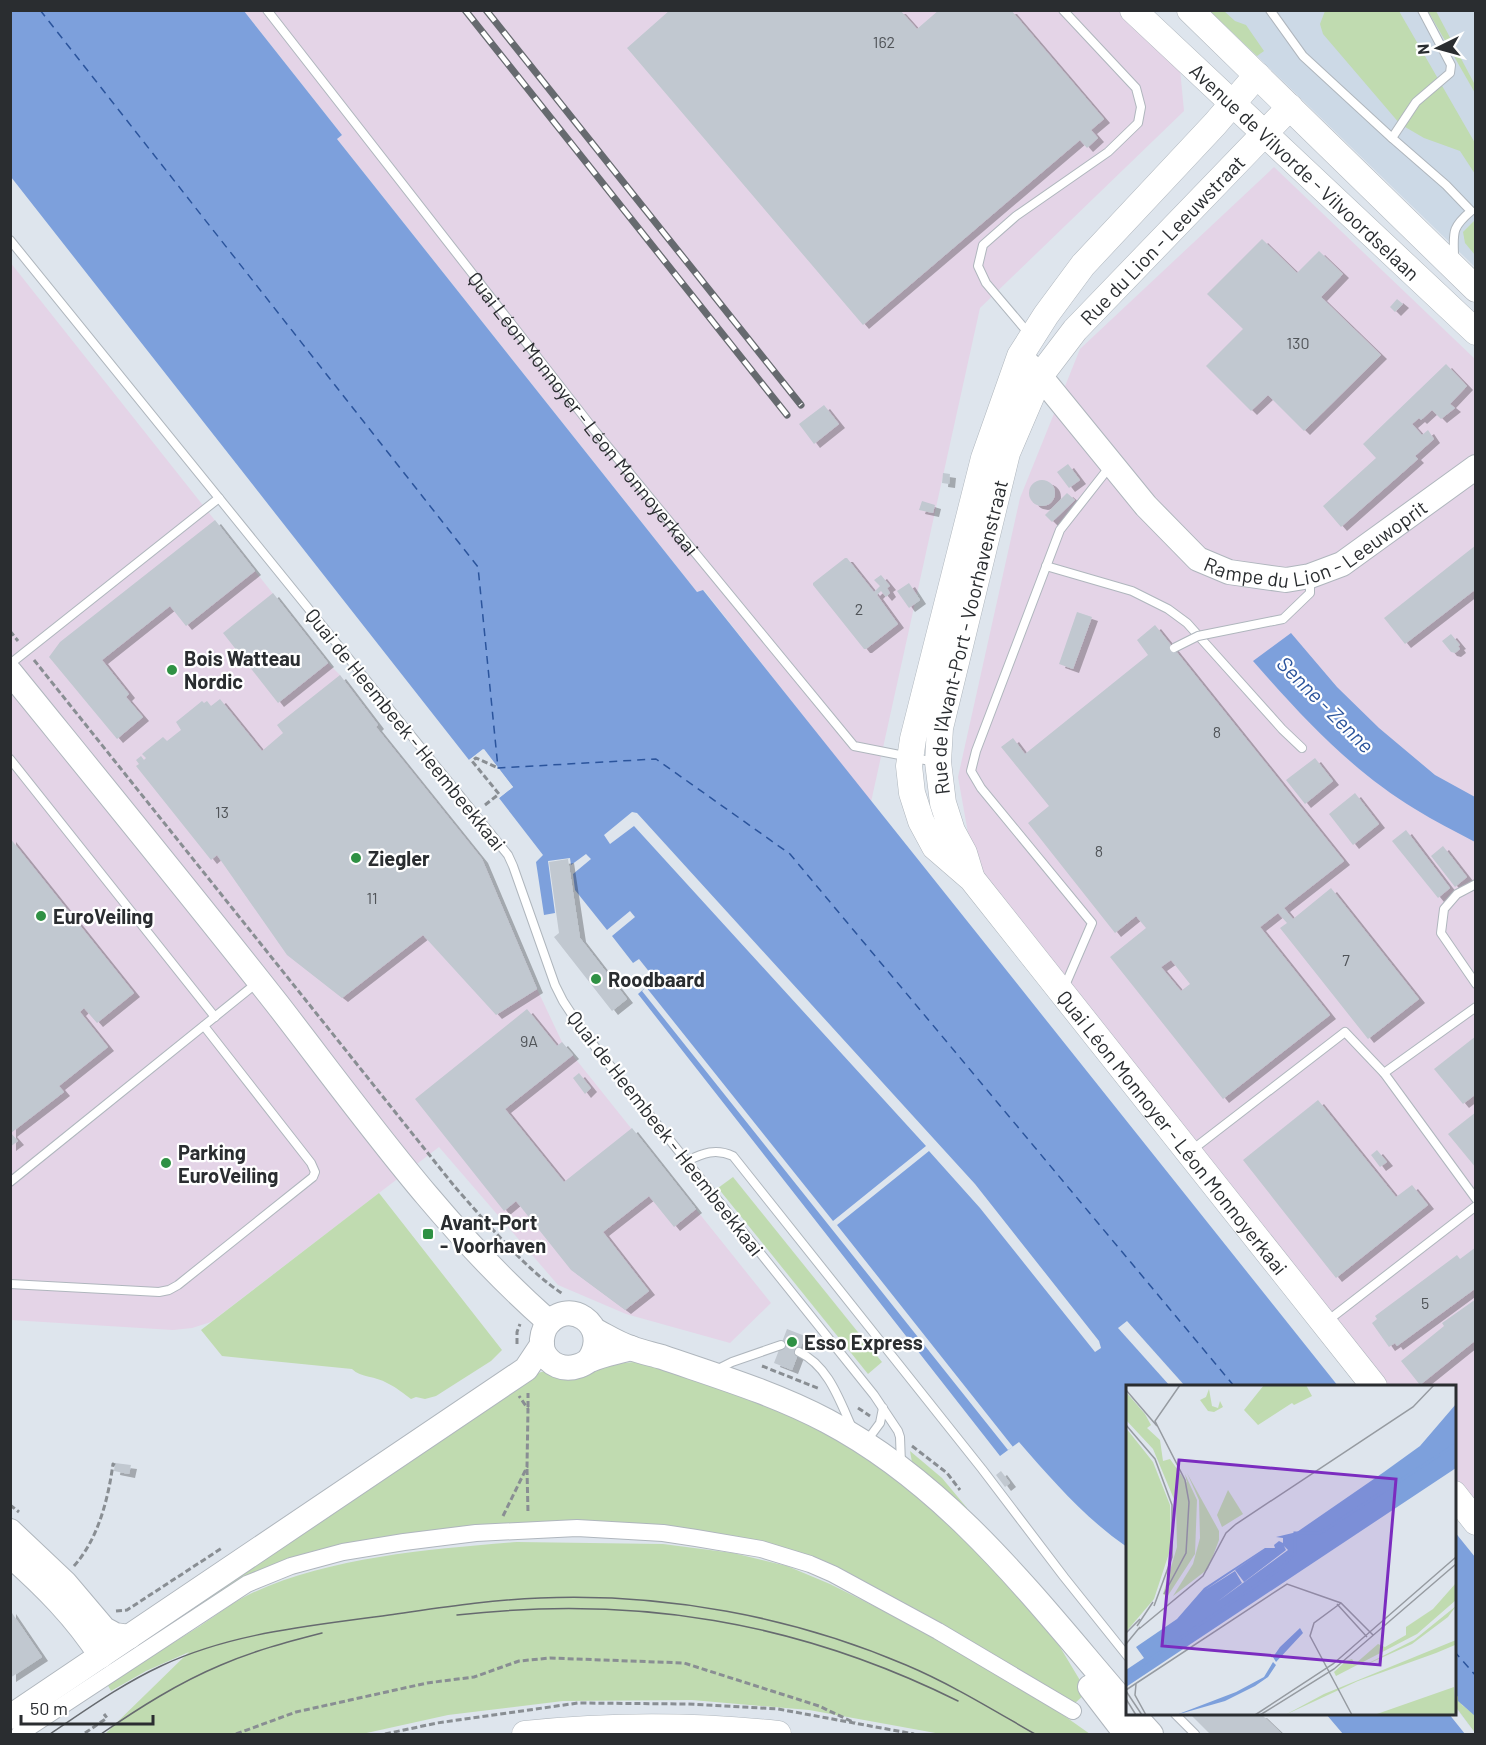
<svg xmlns="http://www.w3.org/2000/svg" width="1486" height="1745" font-family="Barlow,sans-serif">
<style>
.industrial{fill:#e4d4e7}
.built{fill:#ccd9e6}
.green{fill:#c0dbb0}
.water{fill:#7da0dc}
.pier{fill:#dee5ed}
.lines{fill:none;stroke-linecap:round;stroke-linejoin:round}
.ferry{stroke:#2b549c;stroke-width:1.5;stroke-dasharray:8 6;stroke-linecap:butt}
.building{fill:#c1c8d0;fill-rule:evenodd;filter:url(#shadow)}
.lane-casing{stroke:#afb6bd;stroke-width:10}
.street-casing{stroke:#afb6bd;stroke-width:18}
.secondary-casing{stroke:#afb6bd;stroke-width:26}
.primary-casing{stroke:#afb6bd;stroke-width:27}
.path{stroke:#898e93;stroke-width:3;stroke-dasharray:6 3;stroke-linecap:butt}
.lane{stroke:#fff;stroke-width:8}
.street{stroke:#fff;stroke-width:16}
.secondary{stroke:#fff;stroke-width:24}
.primary{stroke:#fff;stroke-width:26}
.tram{stroke:#666a6f;stroke-width:1.5}
.rail-casing{stroke:#666a6f;stroke-width:7}
.rail{stroke:#fff;stroke-width:4.5;stroke-dasharray:14;stroke-linecap:butt}
.lane-bridge-casing{stroke:#afb6bd;stroke-width:10;stroke-linecap:butt}
.lane-bridge{stroke:#fff;stroke-width:8}
.poi-dot{fill:#2f9144;stroke:#fff;stroke-width:2}
.labels{text-anchor:middle;dominant-baseline:central;stroke-width:4.5;stroke-linejoin:round;paint-order:stroke}
.number-label{font-size:16px;fill:#505458}
.street-label{font-size:20px;fill:#2a2d30;stroke:#fff}
.poi-label{font-size:20px;font-weight:bold;fill:#2a2d30;stroke:#fff;text-anchor:start}
.water-label{font-size:21px;font-style:italic;fill:#2b549c;stroke:#fff}
.inset-river{fill:none;stroke:#7da0dc;stroke-width:3}
.inset-road{fill:none;stroke:#969ba1;stroke-width:1.5}
.view{fill:#7b2cbf;fill-opacity:0.15;stroke:#7b2cbf;stroke-width:3}
.inset-edge{fill:none;stroke:#2a2d30;stroke-width:3}
</style>
<defs>
<filter id="shadow"><feDropShadow dx="6" dy="4" stdDeviation="0" flood-color="#0004"/></filter>
</defs>
<rect width="100%" height="100%" fill="#dee5ed"/>
<g class="industrial">
<path d="M244 11H1119L1180 69 1184 111 980 308 871 802 704 590 697 592 337 139 342 135Z"/>
<path d="M1274 167 1475 359V1504L1455 1478 1454 1386H1382L976 878 958 777 1020 498 1080 349Z"/>
<path d="M10 262 328 663 340 675 378 725 376 727 482 859 537 989 562 1042 771 1303 730 1343 626 1314 558 1285 439 1147 211 1322 192 1328 173 1330 11 1320Z"/>
</g>
<path class="built" d="M1210 11H1475V267L1257 56Z"/>
<g class="green">
<path d="M1210 11H1224L1235 21 1246 25 1264 51 1257 56Z"/>
<path d="M1325 11H1399L1475 143V174L1460 151 1424 138 1400 124 1323 34 1320 24Z"/>
<path d="M1428 11H1436L1475 85V93Z"/>
<path d="M1475 220V255L1465 243 1463 232Z"/>
<path d="M733 1177 882 1362 868 1374 718 1188Z"/>
<path d="M379 1193 502 1350 491 1361 436 1396 425 1399 416 1397 411 1399C404 1394 396 1387 387 1383 376 1376 361 1378 352 1369L222 1356 201 1330Z"/>
<path d="M634 1362 652 1364 824 1428 937 1508 1051 1632 1087 1692 1073 1705 836 1569 663 1527 320 1551 99 1675 96 1671 532 1376 541 1372Z"/>
<path d="M910 1451 942 1478 967 1508 964 1510 913 1468Z"/>
<path d="M517 1542 663 1544 733 1553 787 1566 830 1584 936 1637 1029 1691 1090 1734H941L809 1710 692 1700 563 1701 448 1715 362 1734H105L189 1652 146 1671 111 1691 106 1682C135 1665 164 1649 192 1631 212 1619 229 1604 250 1594 329 1557 431 1549 517 1542Z"/>
<path d="M1456 1693 1462 1705 1475 1715V1733L1455 1706Z"/>
</g>
<g class="water">
<path d="M11 11H244L342 135 337 139 697 592 703 590 1338 1386H1128L1127 1547C1086 1519 1052 1480 1019 1442L1000 1456 638 994 655 979 639 959 633 963 612 936 635 917 630 911 607 930 575 890 573 874 591 859 586 854 571 865 570 858 548 861 555 913 544 915 536 862 543 855 499 798 513 787 484 749 469 760 11 177Z"/>
<path d="M1291 633 1337 687 1379 728 1435 775 1475 797V842C1455 831 1434 821 1415 809 1352 771 1301 716 1253 661Z"/>
<path d="M1454 1531 1475 1557V1716L1458 1701V1697L1455 1693Z"/>
<path d="M1455 1706 1475 1734H1343L1326 1714H1454Z"/>
</g>
<g class="pier">
<path d="M483 749 513 787 499 798 497 795 509 786 496 770 483 753 471 763 469 760Z"/>
<path d="M632 812 637 813 975 1184 1099 1341 1101 1348 1095 1352 980 1208 929 1151 837 1225 1013 1447 1008 1450 642 991 646 987 833 1221 926 1146 634 826 610 844 604 835Z"/>
<path d="M1127 1321 1185 1386H1170L1118 1328Z"/>
<path d="M1455 1706 1475 1733V1734H1465L1449 1714H1454Z"/>
</g>
<g class="lines">
<g class="ferry">
<path d="M40 10 478 567 498 768 656 759 790 854 1234 1386"/>
<path d="M1454 1651 1476 1676"/>
</g>
</g>
<g class="building">
<path d="M670 10H900L917 29 939 10H1011L1104 119 1091 130 1098 138 1087 148 1080 140 863 325 627 48Z"/>
<path d="M1262 239 1297 273 1319 251 1343 274 1321 297 1381 355 1304 431 1268 395 1251 411 1206 366 1243 329 1207 294Z"/>
<path d="M1397 299 1403 304 1395 312 1390 307Z"/>
<path d="M1446 364 1467 386 1450 404 1455 408 1441 419 1432 410 1421 420 1419 418 1412 424 1422 435 1428 430 1434 439 1415 456 1418 459 1341 527 1323 506 1376 458 1363 444Z"/>
<path d="M824 405 839 424 814 444 799 424Z"/>
<path d="M1068 464 1080 480 1069 488 1057 472Z"/>
<path d="M943 473 950 474 949 484 942 483Z"/>
<circle cx="1042" cy="493" r="13"/>
<path d="M1067 493 1075 500 1052 522 1045 515Z"/>
<path d="M922 501 935 505 933 513 919 510Z"/>
<path d="M215 520 255 571 186 626 170 606 102 660 129 694 126 697 143 717 117 739 49 657 60 642Z"/>
<path d="M1476 545V589L1405 644 1384 618Z"/>
<path d="M845 558H847L874 592 880 586 874 580 881 575 890 586 887 588 890 593 886 597 881 591 877 595 898 624 866 649H864L813 585V583Z"/>
<path d="M909 583 920 600 909 608 897 591Z"/>
<path d="M273 593 328 663 278 703 223 633Z"/>
<path d="M1077 612 1092 617 1073 669 1059 664Z"/>
<path d="M1155 625 1344 861 1284 908 1293 919 1331 888 1419 999 1368 1039 1280 928 1287 923 1278 913 1260 927 1330 1015 1223 1099 1110 957 1146 928 1136 916 1115 933 1028 823 1049 806 1001 747 1013 738 1025 754 1148 655 1137 640ZM1171 960 1190 984 1181 991 1161 967Z"/>
<path d="M1451 634 1460 645 1458 646 1460 649 1455 653 1451 652 1442 641Z"/>
<path d="M340 675 378 725 376 727 482 859 537 989 496 1015 423 935 342 998 287 955 217 855 211 860 136 766 139 764 136 760 141 756 144 760 146 758 142 754 163 737 167 741 181 730 176 722 202 701 204 703 207 701 211 706 220 699 262 751 283 733 277 725Z"/>
<path d="M1315 758 1333 781 1305 804 1286 780Z"/>
<path d="M1355 793 1379 824 1353 845 1329 814Z"/>
<path d="M1406 830 1450 888 1438 898 1392 841Z"/>
<path d="M10 838 134 993 97 1023 84 1008 80 1012 108 1047 59 1086 64 1092 11 1133 18 1141 10 1147Z"/>
<path d="M1443 846 1467 877 1455 887 1431 856Z"/>
<path d="M568 859 580 938 627 999 612 1011 554 937 559 933 549 862Z"/>
<path d="M527 1009 557 1046 562 1042 573 1055 505 1109 564 1182 632 1128 696 1209 674 1227 649 1196 603 1232 649 1291 625 1310 571 1270 516 1201 504 1211 415 1099Z"/>
<path d="M1476 1036V1094L1463 1104 1434 1069Z"/>
<path d="M579 1073 591 1088 585 1094 573 1078Z"/>
<path d="M1318 1100 1396 1197 1412 1185 1428 1205 1336 1278 1243 1160Z"/>
<path d="M1476 1112V1168L1448 1134Z"/>
<path d="M1377 1150 1387 1162 1380 1167 1371 1155Z"/>
<path d="M1476 1247V1288L1397 1346 1395 1343 1389 1347 1372 1323 1377 1319 1375 1316 1457 1255 1460 1259Z"/>
<path d="M1476 1299V1340L1420 1385 1401 1361 1444 1326 1442 1323Z"/>
<path d="M787 1329 805 1336 792 1370 774 1363Z"/>
<path d="M115 1463 131 1465 129 1474 114 1471Z"/>
<path d="M1001 1471 1010 1483 1005 1487 996 1475Z"/>
<path d="M10 1610 42 1657 10 1678Z"/>
<path d="M1190 1714H1261L1282 1734H1210Z"/>
</g>
<g class="lines">
<g class="lane-casing">
<g id="lane">
<path id="s1" d="M267 10 595 431 854 746 935 762"/>
<path d="M1270 10 1303 56 1392 138 1446 185 1471 211C1450 229 1454 233 1454 259"/>
<path d="M1392 138 1416 102 1450 73 1451 65 1422 10"/>
<path d="M10 240 508 855 513 866 555 985 563 1001 584 1033 874 1395 898 1431 900 1437 901 1464"/>
<path d="M1030 335 986 283 978 266 983 245 1016 216 1108 152 1138 123 1141 107 1136 88 1063 10"/>
<path d="M1046 566 1132 591 1168 609 1187 623 1282 729 1302 748"/>
<path d="M1273 621 1283 619 1310 593V579"/>
<path d="M10 664 219 498"/>
<path d="M10 759 215 1017"/>
<path d="M1476 884 1457 894 1444 909 1441 933 1476 984"/>
<path d="M1064 988 1092 923 981 788 971 771 976 751 1060 530 1111 465"/>
<path d="M1384 1073 1476 1199"/>
<path d="M1192 1150 1345 1032 1384 1073 1476 1007"/>
<path d="M687 1161C703 1153 716 1148 733 1156L982 1469 1064 1577 1128 1657"/>
<path d="M10 1182 258 982"/>
<path d="M10 1284 159 1292 169 1290 178 1285 313 1177 315 1172 311 1163 204 1026"/>
<path d="M1326 1322 1476 1206"/>
<path d="M799 1352C829 1366 840 1402 853 1430"/>
<path d="M714 1371 732 1362 781 1345"/>
<path d="M866 1442 880 1423 883 1408"/>
<path d="M1175 1714 1195 1734"/>
</g>
</g>
<g class="street-casing">
<path id="street" d="M19 1734 247 1584 291 1566 343 1552 404 1542 476 1533 577 1528 663 1533 696 1538 761 1549 810 1564 833 1574 938 1631 1073 1711"/>
</g>
<g class="secondary-casing">
<g id="secondary">
<path id="s2" d="M1020 356 1040 376 1146 506 1198 559 1229 572 1286 580 1310 576 1342 564 1476 467"/>
<path d="M10 672C100 783 190 893 278 1005 363 1115 444 1230 549 1322"/>
<path d="M594 1330C606 1336 618 1344 631 1348 641 1352 652 1354 662 1357 717 1376 774 1393 827 1421 952 1487 1037 1602 1128 1707"/>
<path d="M589 1360C613 1325 566 1294 545 1328 542 1335 541 1344 543 1351 549 1365 564 1371 578 1366 583 1365 586 1362 590 1360 603 1354 618 1352 631 1348"/>
<path d="M10 1531 65 1583 104 1629 115 1635 129 1637"/>
<path d="M10 1555C45 1586 76 1617 101 1656"/>
<path d="M1090 1687 1126 1734"/>
<path d="M1133 1714 1151 1734"/>
<path d="M10 1717 526 1369 542 1345"/>
</g>
</g>
<g class="primary-casing">
<g id="primary">
<path id="s3" d="M1133 10 1476 332"/>
<path d="M1190 10 1476 289"/>
<path id="s4" d="M1257 75 1215 124 1083 265 1046 315 1020 356 984 458 913 739 909 766 912 793 921 821 935 847 972 879 1374 1386"/>
<path id="s5" d="M971 876 964 853 952 831 943 803 938 762 940 728 1007 453 1040 376 1075 330 1290 107"/>
<path d="M1454 1494 1476 1522"/>
<path d="M525 1734C609 1725 694 1725 778 1734"/>
</g>
</g>
<g class="path">
<path d="M10 631 18 641"/>
<path d="M34 660 455 1187C485 1221 526 1270 563 1294"/>
<path d="M485 805 499 794 472 761 476 758 498 768"/>
<path d="M517 1344V1332L520 1324"/>
<path d="M762 1366 820 1389"/>
<path d="M528 1407V1393"/>
<path d="M858 1408 870 1416"/>
<path d="M912 1446 947 1473 960 1490"/>
<path d="M527 1469 528 1513"/>
<path d="M10 1505 19 1512"/>
<path d="M503 1516 527 1467 528 1409 519 1396"/>
<path d="M74 1566C98 1539 108 1500 113 1464L115 1465"/>
<path d="M116 1611 127 1610 222 1548"/>
<path d="M85 1733 107 1718 104 1714"/>
<path d="M236 1734 296 1712 427 1683 474 1677 519 1661 550 1658 684 1663 819 1706 855 1723"/>
<path d="M385 1734 437 1723 578 1703 688 1704 778 1709 914 1734"/>
</g>
<use href="#lane" class="lane"/>
<use href="#street" class="street"/>
<use href="#secondary" class="secondary"/>
<use href="#primary" class="primary"/>
<g class="tram">
<path d="M457 1615C635 1595 797 1621 958 1701"/>
<path d="M50 1734C86 1710 122 1684 161 1666 233 1632 312 1626 389 1615 439 1608 489 1600 540 1598 664 1593 792 1616 906 1665 951 1684 993 1710 1035 1734"/>
<path d="M101 1734C139 1708 178 1683 221 1665 253 1651 287 1642 322 1633"/>
</g>
<g class="rail-casing">
<g id="rail">
<path d="M465 10 787 415"/>
<path d="M486 10 801 405"/>
</g>
</g>
<use href="#rail" class="rail"/>
<g class="lane-bridge-casing">
<path id="lane-bridge" d="M1174 648 1198 636 1273 621"/>
</g>
<use href="#lane-bridge" class="lane-bridge"/>
</g>
<g class="poi-dot">
<circle cx="172" cy="670" r="6"/>
<circle cx="356" cy="858" r="6"/>
<circle cx="41" cy="916" r="6"/>
<circle cx="596" cy="979" r="6"/>
<circle cx="166" cy="1163" r="6"/>
<rect x="422" y="1228" width="12" height="12" rx="3"/>
<circle cx="792" cy="1342" r="6"/>
</g>
<g class="labels">
<g class="number-label">
<text x="884" y="41">162</text>
<text x="1298" y="342">130</text>
<text x="859" y="608">2</text>
<text x="1217" y="731">8</text>
<text x="222" y="811">13</text>
<text x="1099" y="850">8</text>
<text x="372" y="897">11</text>
<text x="1346" y="959">7</text>
<text x="529" y="1040">9A</text>
<text x="1425" y="1302">5</text>
</g>
<g class="street-label">
<text stroke="none"><textPath href="#s3" startOffset="236">Avenue de Vilvorde - Vilvoordselaan</textPath></text>
<text stroke="none"><textPath href="#s5" startOffset="704">Rue du Lion - Leeuwstraat</textPath></text>
<text stroke="none"><textPath href="#s1" startOffset="513">Quai Léon Monnoyer - Léon Monnoyerkaai</textPath></text>
<text stroke="none"><textPath href="#s2" startOffset="400">Rampe du Lion - Leeuwoprit</textPath></text>
<text stroke="none"><textPath href="#s5" startOffset="248">Rue de l'Avant-Port - Voorhavenstraat</textPath></text>
<text transform="translate(406 729) rotate(51)">Quai de Heembeek - Heembeekkaai</text>
<text transform="translate(666 1133) rotate(52)">Quai de Heembeek - Heembeekkaai</text>
<text stroke="none"><textPath href="#s4" startOffset="1252">Quai Léon Monnoyer - Léon Monnoyerkaai</textPath></text>
</g>
<g class="poi-label">
<text x="184" y="658">Bois Watteau<tspan x="184" dy="23">Nordic</tspan></text>
<text x="368" y="858">Ziegler</text>
<text x="53" y="916">EuroVeiling</text>
<text x="608" y="979">Roodbaard</text>
<text x="178" y="1152">Parking<tspan x="178" dy="23">EuroVeiling</tspan></text>
<text x="440" y="1222">Avant-Port<tspan x="440" dy="23">- Voorhaven</tspan></text>
<text x="804" y="1342">Esso Express</text>
</g>
<g class="water-label">
<text transform="translate(1326 704) rotate(45)">Senne - Zenne</text>
</g>
</g>
<g transform="translate(1126 1385)">
<rect width="330" height="330" fill="#dee5ed"/>
<path d="M138 0H180L186 11 168 20 166 18 132 40 118 25ZM83 4 86 21 92 23 94 16 97 22 88 27 82 26 74 15 80 12ZM0 7 19 29 25 40 21 43 34 55 37 76 44 74 61 98 59 89 71 115 69 169 41 212 37 209 51 162 50 119 27 64 0 35ZM0 43 27 77 44 120 45 162 28 214 0 247ZM61 88 93 146V155L82 184 47 211 67 179 74 153 73 115ZM102 105 117 129 96 142 91 130ZM330 198V215L291 249 210 291 208 287 220 276 226 274 229 279 252 259 259 262 280 250V242L307 224ZM330 221 322 232 286 259 235 282 288 255ZM330 255 329 260 310 268 232 296 159 330 198 309ZM328 302 330 330H248Z" fill="#c0dbb0"/>
<path d="M330 19V83L0 302V285L18 273 10 262 51 234 78 203 139 163H149L148 160 153 156 157 158V153L150 152 171 147 258 87 294 61ZM174 243 177 248 150 277 147 272 154 262ZM147 277 150 280 142 292 129 301 99 316 50 330 110 307 138 292Z" fill="#7da0dc"/>
<path d="M158 161 162 165 91 217 116 198 109 186 79 205 140 164 109 185 118 197 160 165Z" fill="#dee5ed"/>
<path class="inset-river" d="M0 291 155 183 169 168V148H194L330 59"/>
<path class="inset-road" d="M0 5 31 41M0 40 29 74 46 120V172L28 221M38 209 60 168 63 117 59 95 29 36 54 0M215 218 188 238 184 251 226 330M211 219 241 252M11 241 27 217M13 244 77 191 100 148 110 139 287 22 308 0M0 248 14 234M0 259 14 242M10 299 9 310 20 330M0 305 161 199 215 218 247 250M0 306 16 330M0 314 10 330M129 330 207 279 330 172M134 330 208 284 330 179"/>
<path class="view" d="M53 75 270 94 254 280 36 261Z"/>
<rect width="330" height="330" class="inset-edge"/>
</g>
<rect width="1486" height="1745" fill="none" stroke="#2a2d30" stroke-width="24"/>
<g transform="translate(1438 48) rotate(265)" stroke="#ffffff" stroke-width="4.5" paint-order="stroke">
<path d="M0-4.5L10 22L0 15L-10 22Z" fill="#2a2d30"/>
<text y="-9" font-size="16" font-weight="bold" text-anchor="middle" fill="#2a2d30">N</text>
</g>
<path d="M21 1715v9h132v-9" fill="none" stroke="#2a2d30" stroke-width="3"/>
<text x="30" y="1715" font-size="18" fill="#2a2d30" stroke="#ffffff" stroke-width="4.5" paint-order="stroke">50 m</text>
</svg>
